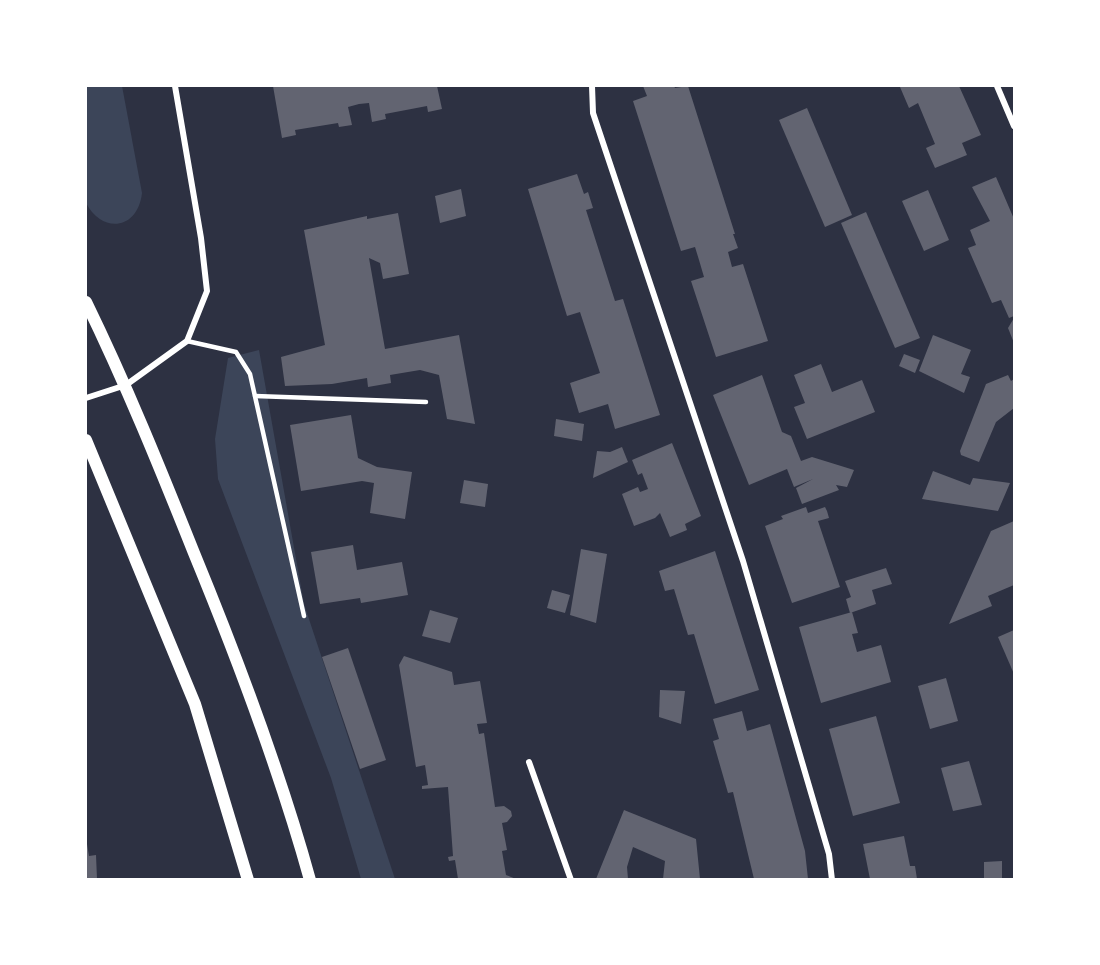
<svg xmlns="http://www.w3.org/2000/svg" width="1100" height="965" font-family="'Playfair Display',serif">
<style>
.green{fill:#3c4559}
.building{fill:#626471}
.lines{fill:none;stroke-linecap:round;stroke-linejoin:round}
.service{stroke:#fff;stroke-width:4.5}
.minor{stroke:#fff;stroke-width:6}
.secondary{stroke:#fff;stroke-width:12}
</style>
<rect width="100%" height="100%" fill="#2d3142"/>
<g class="green">
<path d="M86 86H122L142 193C138 229 103 235 86 203Z"/>
<path d="M259 350 304 604 395 879H361L331 778 218 479 215 439 228 358Z"/>
</g>
<g class="building">
<path d="M273 86H437L442 109 428 112 427 106 385 114 386 119 372 122 369 103 359 104 348 107 352 125 339 127 338 123 295 130 296 135 282 138Z"/>
<path d="M643 86H674L675 88 688 86 735 234H733L738 248 728 252 732 267 743 264 768 341 716 357 691 281 704 277 699 260 695 247 681 251 633 101 647 96Z"/>
<path d="M904 86H959L981 135 962 143 967 155 935 168 926 148 935 144 918 103 909 108 900 87Z"/>
<path d="M807 108 852 215 825 227 779 120Z"/>
<path d="M577 174 584 194 588 192 593 208 586 210 615 301 623 299 660 415 615 429 608 404 579 413 570 383 600 373 580 312 567 316 528 189Z"/>
<path d="M996 177 1014 219V316L1009 318 1001 300 992 303 968 248 976 245 970 230 990 221 972 187Z"/>
<path d="M461 189 466 216 440 223 435 196Z"/>
<path d="M928 190 949 240 924 251 902 201Z"/>
<path d="M866 212 920 338 895 348 841 223Z"/>
<path d="M398 213 409 274 383 279 380 263 369 258 385 349 459 335 475 424 447 419 439 375 420 370 390 375 391 383 368 387 367 378 332 384 285 386 281 357 325 345 304 230 367 216V219Z"/>
<path d="M1014 318V343L1008 328Z"/>
<path d="M933 335 971 350 961 374 970 377 964 393 919 371Z"/>
<path d="M904 354 920 360 915 373 899 366Z"/>
<path d="M821 364 832 392 862 380 875 412 807 439 794 407 805 403 794 375Z"/>
<path d="M762 375 782 432 791 436 801 461 812 457 854 470 847 487 836 485 839 490 802 504 796 488 813 479 794 487 787 469 749 485 713 395Z"/>
<path d="M1008 375 1011 381 1014 379V408L996 422 979 462 961 455 960 451 986 384Z"/>
<path d="M351 415 358 458 377 467 412 472 405 519 370 513 374 483 362 481 301 491 290 425Z"/>
<path d="M556 419 584 424 582 441 554 436Z"/>
<path d="M672 443 701 516 685 524 687 530 670 537 660 513 655 518 634 526 622 494 638 487 640 492 648 489 642 473 638 475 632 460Z"/>
<path d="M622 447 628 462 593 478 597 451 610 452Z"/>
<path d="M933 471 970 485 973 478 1010 483 998 511 922 499Z"/>
<path d="M464 480 488 484 485 507 460 503Z"/>
<path d="M806 507 808 513 825 507 827 511 829 518 818 521 840 587 792 603 765 526 783 519 781 516Z"/>
<path d="M1014 521V585L988 596 992 606 949 624 991 531Z"/>
<path d="M353 545 357 570 402 562 408 595 361 603 360 598 320 604 311 552Z"/>
<path d="M581 549 607 554 596 623 570 615Z"/>
<path d="M715 551 759 690 715 704 694 634 688 635 674 589 665 591 659 571Z"/>
<path d="M886 568 892 584 872 590 876 604 850 613 846 599 851 597 845 581Z"/>
<path d="M552 590 570 595 565 613 547 608Z"/>
<path d="M430 610 458 618 450 643 422 636Z"/>
<path d="M852 612 858 633 852 634 857 652 881 645 891 682 821 703 799 627Z"/>
<path d="M1014 630V674L998 637Z"/>
<path d="M348 648 386 760 360 769 322 657Z"/>
<path d="M404 656 452 672 454 685 480 681 487 723 477 724 479 734 484 733 495 807 504 806 511 811 512 816 507 822 502 823 507 850 502 851 506 875 516 879H458L455 860 449 861 448 857 453 856 448 787 422 789V786L428 785 425 765 416 767 399 665Z"/>
<path d="M946 678 958 721 930 729 918 686Z"/>
<path d="M660 690 685 691 681 724 659 717Z"/>
<path d="M742 711 747 731 770 724 805 851 808 879H754L733 792 728 793 713 741 719 739 713 719Z"/>
<path d="M876 716 900 803 853 816 829 729Z"/>
<path d="M969 761 982 805 953 811 941 768Z"/>
<path d="M624 810 696 839 700 879H663L665 861 633 847 627 867 628 879H596Z"/>
<path d="M904 836 910 866H915L917 879H870L863 844Z"/>
<path d="M87 844 89 856 96 855 97 879H86Z"/>
<path d="M1002 861V879H984V862Z"/>
</g>
<g class="lines">
<g class="service">
<path d="M187 341 236 352 250 374 304 616"/>
<path d="M255 396 426 402"/>
</g>
<g class="minor">
<path d="M592 86 593 113 743 561 829 854 832 880"/>
<path d="M997 86 1014 126"/>
<path d="M86 398 126 385 187 341 207 291 201 238 175 86"/>
<path d="M529 762 571 880"/>
</g>
<g class="secondary">
<path d="M86 302C126 384 160 468 194 553 238 660 279 768 310 880"/>
<path d="M86 440 195 704 248 880"/>
</g>
</g>
<rect width="1100" height="965" fill="none" stroke="#ffffff" stroke-width="174"/>
</svg>
